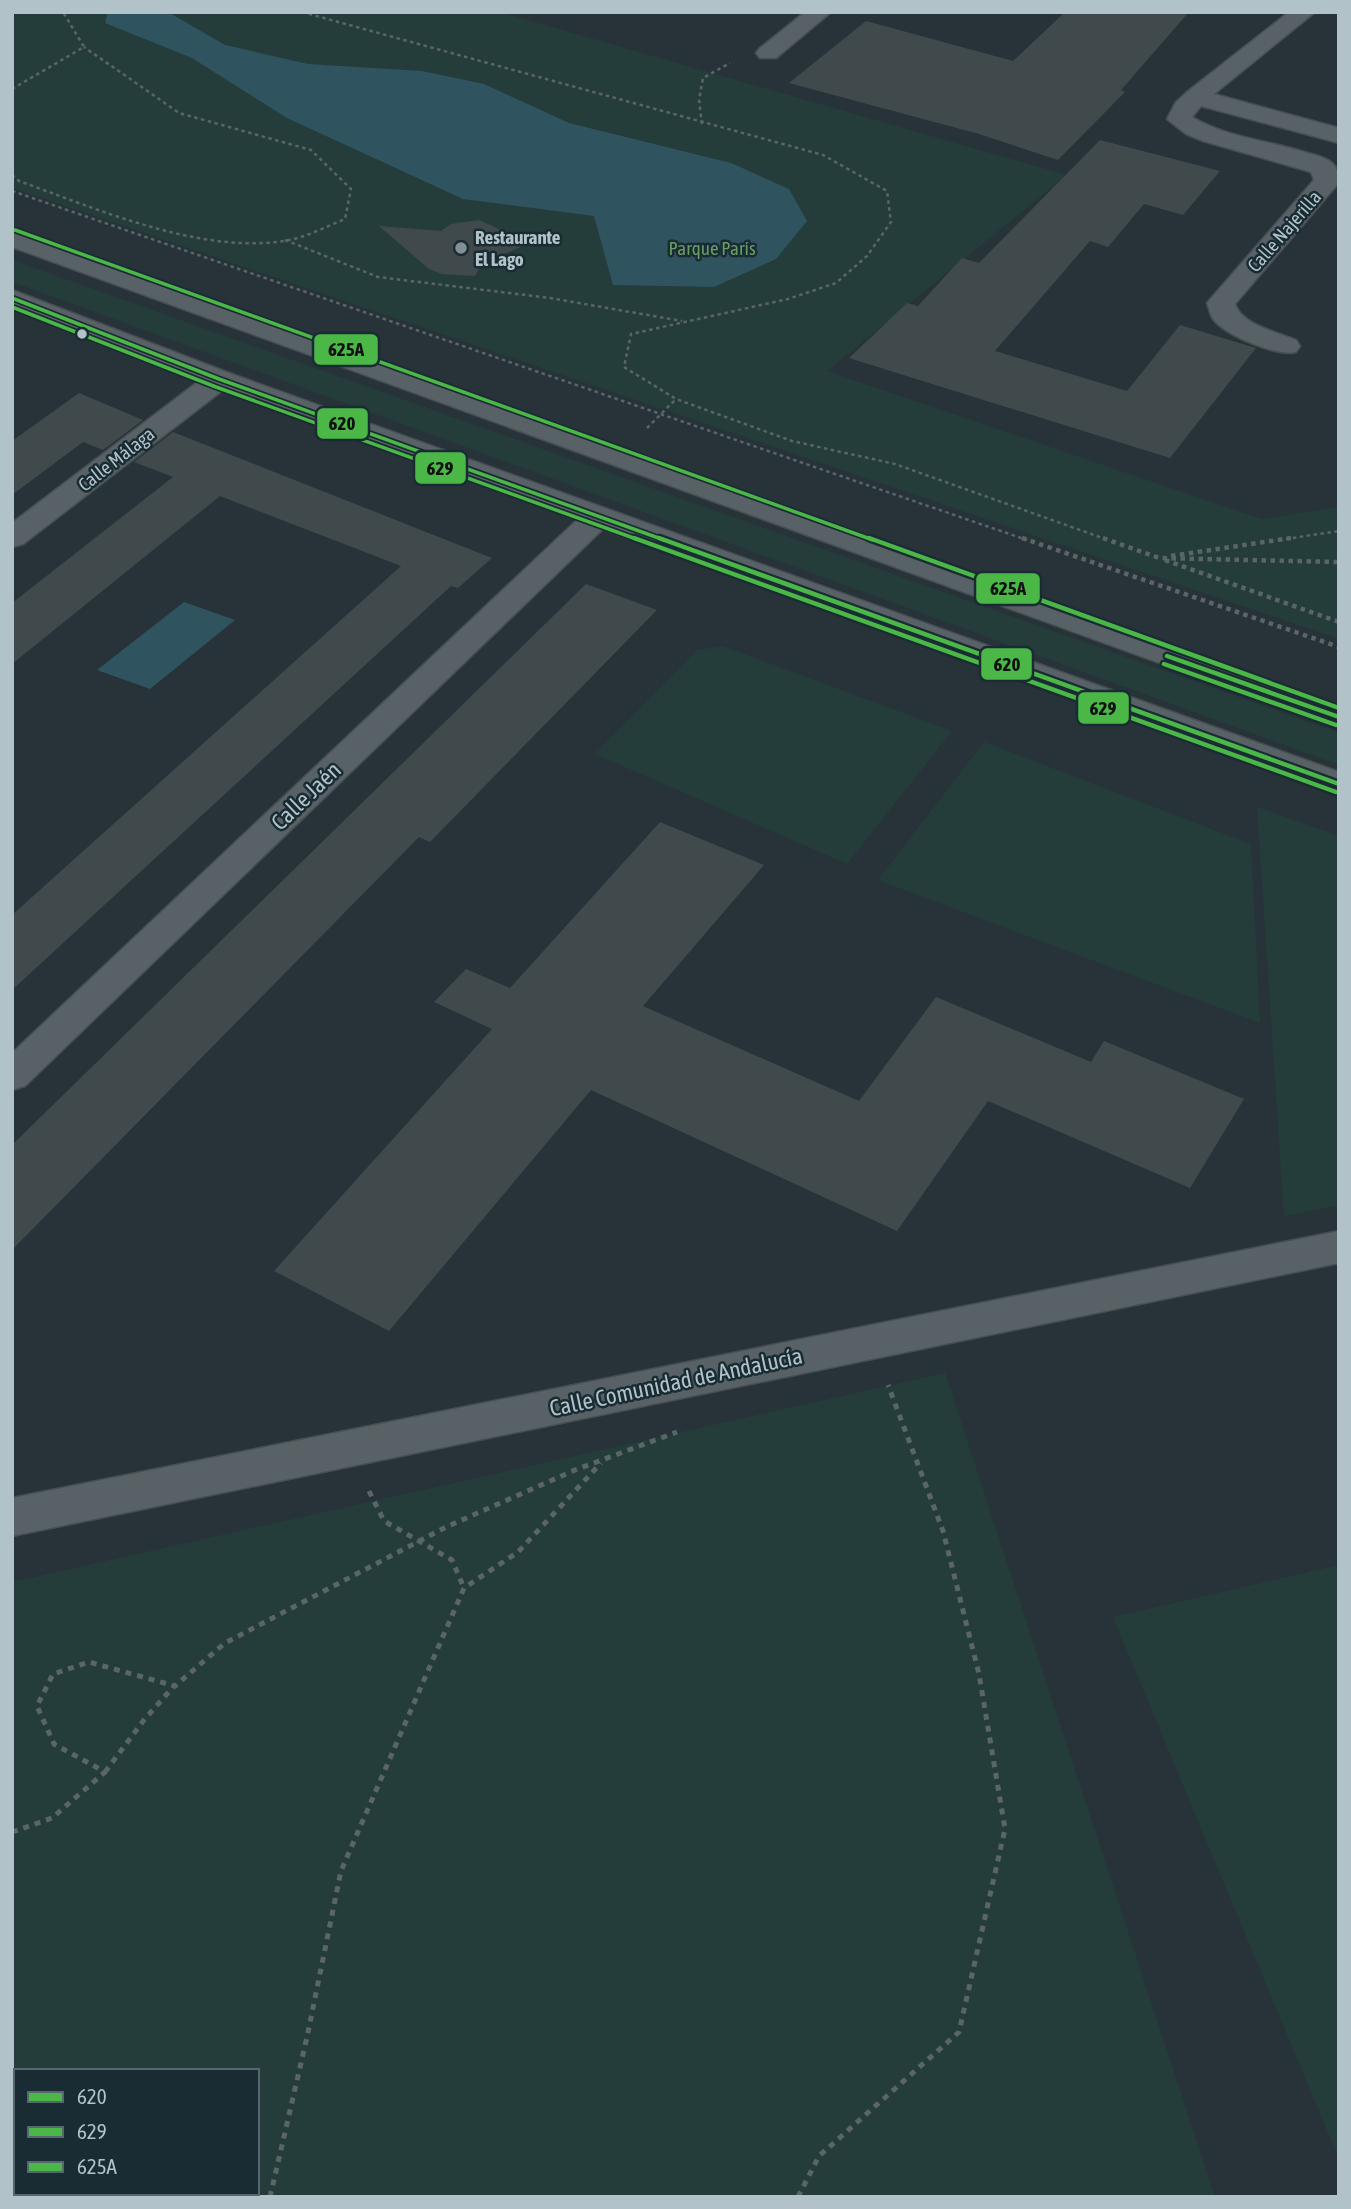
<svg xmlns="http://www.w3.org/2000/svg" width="1351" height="2209" font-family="'Asap Condensed',sans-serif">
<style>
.green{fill:#243d3a;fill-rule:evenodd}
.water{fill:#305360}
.building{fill:#404a4d}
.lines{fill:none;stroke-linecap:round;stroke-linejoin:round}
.street-casing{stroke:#464e52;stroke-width:3}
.path-far2{stroke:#5a6568;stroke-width:2.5;stroke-dasharray:3.5 3.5;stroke-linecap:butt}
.path-far1{stroke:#5a6568;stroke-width:4.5;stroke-dasharray:4.5 4.5;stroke-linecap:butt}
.path{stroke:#5a6568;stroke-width:5;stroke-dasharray:6 6;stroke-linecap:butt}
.street{fill:#586165;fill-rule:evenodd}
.bus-1-far1-casing{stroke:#1a2c33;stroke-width:7}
.bus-1-casing{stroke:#1a2c33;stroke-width:9}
.bus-2-far1-casing{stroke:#1a2c33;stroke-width:7}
.bus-2-casing{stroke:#1a2c33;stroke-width:9}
.bus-3-far1-casing{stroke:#1a2c33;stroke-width:7}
.bus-3-casing{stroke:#1a2c33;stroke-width:9}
.bus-1-far1{stroke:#4ab747;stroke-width:3.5}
.bus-1{stroke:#4ab747;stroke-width:4.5}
.bus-2-far1{stroke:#4ab747;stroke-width:3.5}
.bus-2{stroke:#4ab747;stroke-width:4.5}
.bus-3-far1{stroke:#4ab747;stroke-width:3.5}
.bus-3{stroke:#4ab747;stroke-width:4.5}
.poi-dot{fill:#819096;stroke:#1a2c33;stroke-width:2.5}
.bus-dot{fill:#b1c2c9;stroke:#1a2c33;stroke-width:2.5}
.labels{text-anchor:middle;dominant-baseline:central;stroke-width:5;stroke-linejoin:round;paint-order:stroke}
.far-street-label{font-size:19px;fill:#b1c2c9;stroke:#1a2c33}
.far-poi-label{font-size:19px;font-weight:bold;fill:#b1c2c9;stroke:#1a2c33;text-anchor:start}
.far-park-label{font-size:19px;fill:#6a9c66;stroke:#1a2c33}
.street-label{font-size:23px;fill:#b1c2c9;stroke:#1a2c33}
.line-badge{stroke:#1a2c33;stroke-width:2.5}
.pale-badge-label{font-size:19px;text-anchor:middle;font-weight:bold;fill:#111}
</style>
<rect width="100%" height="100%" fill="#273338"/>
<g class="green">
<path d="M12 12H500L1067 175 827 371 1262 519 1339 507V639L12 188Z"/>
<path d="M12 260 1339 733V765L12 282Z"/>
<path d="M723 646 952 731 847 864 595 754 697 650Z"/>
<path d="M984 742 1251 844 1260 1023 878 880Z"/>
<path d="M1257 807 1339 836V1205L1284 1216Z"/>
<path d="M945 1373 1215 2197H12V1582ZM16 2071H257V2193H16Z"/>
<path d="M1339 1565V2159L1113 1617Z"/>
</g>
<g class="water">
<path d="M108 12H168L225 45 308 64 422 71 484 84 569 123 731 163 789 189 807 221 776 259 714 287 613 285 594 216 463 199 287 118 192 58 105 23Z"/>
<path d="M184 602 235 620 150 689 97 670Z"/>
</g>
<g class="building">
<path d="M1065 12H1189L1121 90 1125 92 1058 160 979 134 789 83 866 21 1013 61Z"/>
<path d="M1100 140 1220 171 1183 215 1144 204 1108 247 1090 241 995 351 1127 391 1180 325 1256 348 1170 458 849 358 907 303 918 306 962 258 979 263Z"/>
<path d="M479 220 530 243 482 263 475 276 442 274 429 269 379 226 441 231 451 224Z"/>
<path d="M79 393 143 420 103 450 83 442 12 495V441Z"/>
<path d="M173 432 492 558 458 588 451 586 12 990V915L401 566 220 496 12 664V603L173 477 134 462Z"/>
<path d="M586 584 657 610 430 842 419 837 12 1250V1145Z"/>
<path d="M660 822 764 865 643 1006 859 1101 936 997 1091 1062 1104 1041 1244 1099 1190 1188 988 1101 897 1231 591 1090 389 1331 274 1271 492 1029 434 1002 466 969 510 988Z"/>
</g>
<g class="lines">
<g class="street-casing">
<g id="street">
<path d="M805 12H831L776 58H760L756 53 760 48Z"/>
<path d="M1289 12H1315L1214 94 1339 128V143L1201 106 1192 117C1226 137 1264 140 1301 151 1310 154 1324 156 1331 162 1338 167 1340 180 1336 186L1235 304C1242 325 1277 332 1296 340L1300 346 1296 352C1277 357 1225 335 1213 319 1210 314 1209 308 1207 303L1314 180 1311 172 1203 141 1186 134 1167 119 1176 102 1187 92Z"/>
<path d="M12 230 1339 705V728L12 247Z"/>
<path d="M12 290 229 373 1339 772V795L603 529 25 1086 12 1090V1053L578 519 223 390 23 544 12 547V523L199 381 12 308Z"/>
<path d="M1339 1231V1263L12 1536V1498Z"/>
</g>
</g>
<g class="path-far2">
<path d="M302 12 823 155 887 191 891 222 867 256 836 283 788 299 631 334 624 367 676 399 792 441 895 464 1108 540"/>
<path d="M12 89 84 47 63 12"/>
<path d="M702 124 699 100 703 78 730 63"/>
<path d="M12 175 19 181C97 209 200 254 284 241 305 238 325 227 345 219L351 189 311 150 179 113 84 47"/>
<path d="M12 191 1027 540"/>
<path d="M285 240 378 277 550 298 682 321"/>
<path d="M647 428 676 399"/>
<path d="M1279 540 1339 531"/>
</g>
<g class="path-far1">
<path d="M1022 538 1339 647"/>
<path d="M1103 538 1159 558 1339 562"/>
<path d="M1171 556 1291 538"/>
<path d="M1165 560 1339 622"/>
</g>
<g class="path">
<path d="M369 1491 384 1521 452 1560 464 1588"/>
<path d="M105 1772 144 1720 174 1686"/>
<path d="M12 1832 52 1818 105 1772 54 1744 37 1706 53 1674 89 1662 175 1686 225 1643 446 1527 575 1470 677 1432"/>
<path d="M270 2197 307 2037 341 1871 464 1588 518 1552 601 1463"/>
<path d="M798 2197 819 2156 959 2032 1005 1829 979 1674 943 1531 888 1385"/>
</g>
<use href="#street" class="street"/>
<g class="bus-1-far1-casing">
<path id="bus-1-far1" d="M12 298 219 379 664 540"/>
</g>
<g class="bus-1-casing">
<g id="bus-1">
<path d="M659 538 1339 784"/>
<path d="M1167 656 1339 717"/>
</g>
</g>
<g class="bus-2-far1-casing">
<path id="bus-2-far1" d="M12 307 216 387 639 540"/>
</g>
<g class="bus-2-casing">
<g id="bus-2">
<path d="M634 538 1336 792"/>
<path d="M1164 664 1336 725"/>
</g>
</g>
<g class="bus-3-far1-casing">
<path id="bus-3-far1" d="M15 230 873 540"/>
</g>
<g class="bus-3-casing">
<path id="bus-3" d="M869 538 1339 708"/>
</g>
<use href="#bus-1-far1" class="bus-1-far1"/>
<use href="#bus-1" class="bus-1"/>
<use href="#bus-2-far1" class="bus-2-far1"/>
<use href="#bus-2" class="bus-2"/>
<use href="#bus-3-far1" class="bus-3-far1"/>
<use href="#bus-3" class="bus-3"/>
</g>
<circle class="poi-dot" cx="461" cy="248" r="7"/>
<circle class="bus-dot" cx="82" cy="334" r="6"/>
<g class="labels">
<g class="far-street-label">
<text transform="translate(1284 231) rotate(-49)">Calle Najerilla</text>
<text transform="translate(116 459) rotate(-38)">Calle Málaga</text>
</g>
<g class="far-poi-label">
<text x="475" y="237">Restaurante<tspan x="475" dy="22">El Lago</tspan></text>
</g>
<g class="far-park-label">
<text x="712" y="248">Parque París</text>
</g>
<g class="street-label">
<text transform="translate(306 796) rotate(-44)">Calle Jaén</text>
<text transform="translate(676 1382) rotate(-12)">Calle Comunidad de Andalucía</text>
</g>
</g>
<g class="line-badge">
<rect x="313" y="333" width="66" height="33" rx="7" fill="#4ab747"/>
<rect x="316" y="407" width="53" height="33" rx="7" fill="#4ab747"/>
<rect x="414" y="451" width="53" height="34" rx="7" fill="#4ab747"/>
<rect x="975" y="572" width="66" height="33" rx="7" fill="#4ab747"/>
<rect x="980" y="647" width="53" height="34" rx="7" fill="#4ab747"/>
<rect x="1077" y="691" width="53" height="34" rx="7" fill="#4ab747"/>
</g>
<g class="pale-badge-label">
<text x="346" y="356">625A</text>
<text x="342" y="430">620</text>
<text x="440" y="475">629</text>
<text x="1008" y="595">625A</text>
<text x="1007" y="671">620</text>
<text x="1103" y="715">629</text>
</g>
<rect width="1351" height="2209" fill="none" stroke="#b1c2c9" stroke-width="28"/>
<rect x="14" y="2069" width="245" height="126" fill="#1a2c33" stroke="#56686f" stroke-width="2"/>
<rect x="28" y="2092" width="35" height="10" fill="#4ab747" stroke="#56686f" stroke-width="2"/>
<text x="77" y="2104" font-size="21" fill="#b1c2c9">620</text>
<rect x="28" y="2127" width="35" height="10" fill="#4ab747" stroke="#56686f" stroke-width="2"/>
<text x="77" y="2139" font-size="21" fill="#b1c2c9">629</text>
<rect x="28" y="2162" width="35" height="10" fill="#4ab747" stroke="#56686f" stroke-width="2"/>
<text x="77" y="2174" font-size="21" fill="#b1c2c9">625A</text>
</svg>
